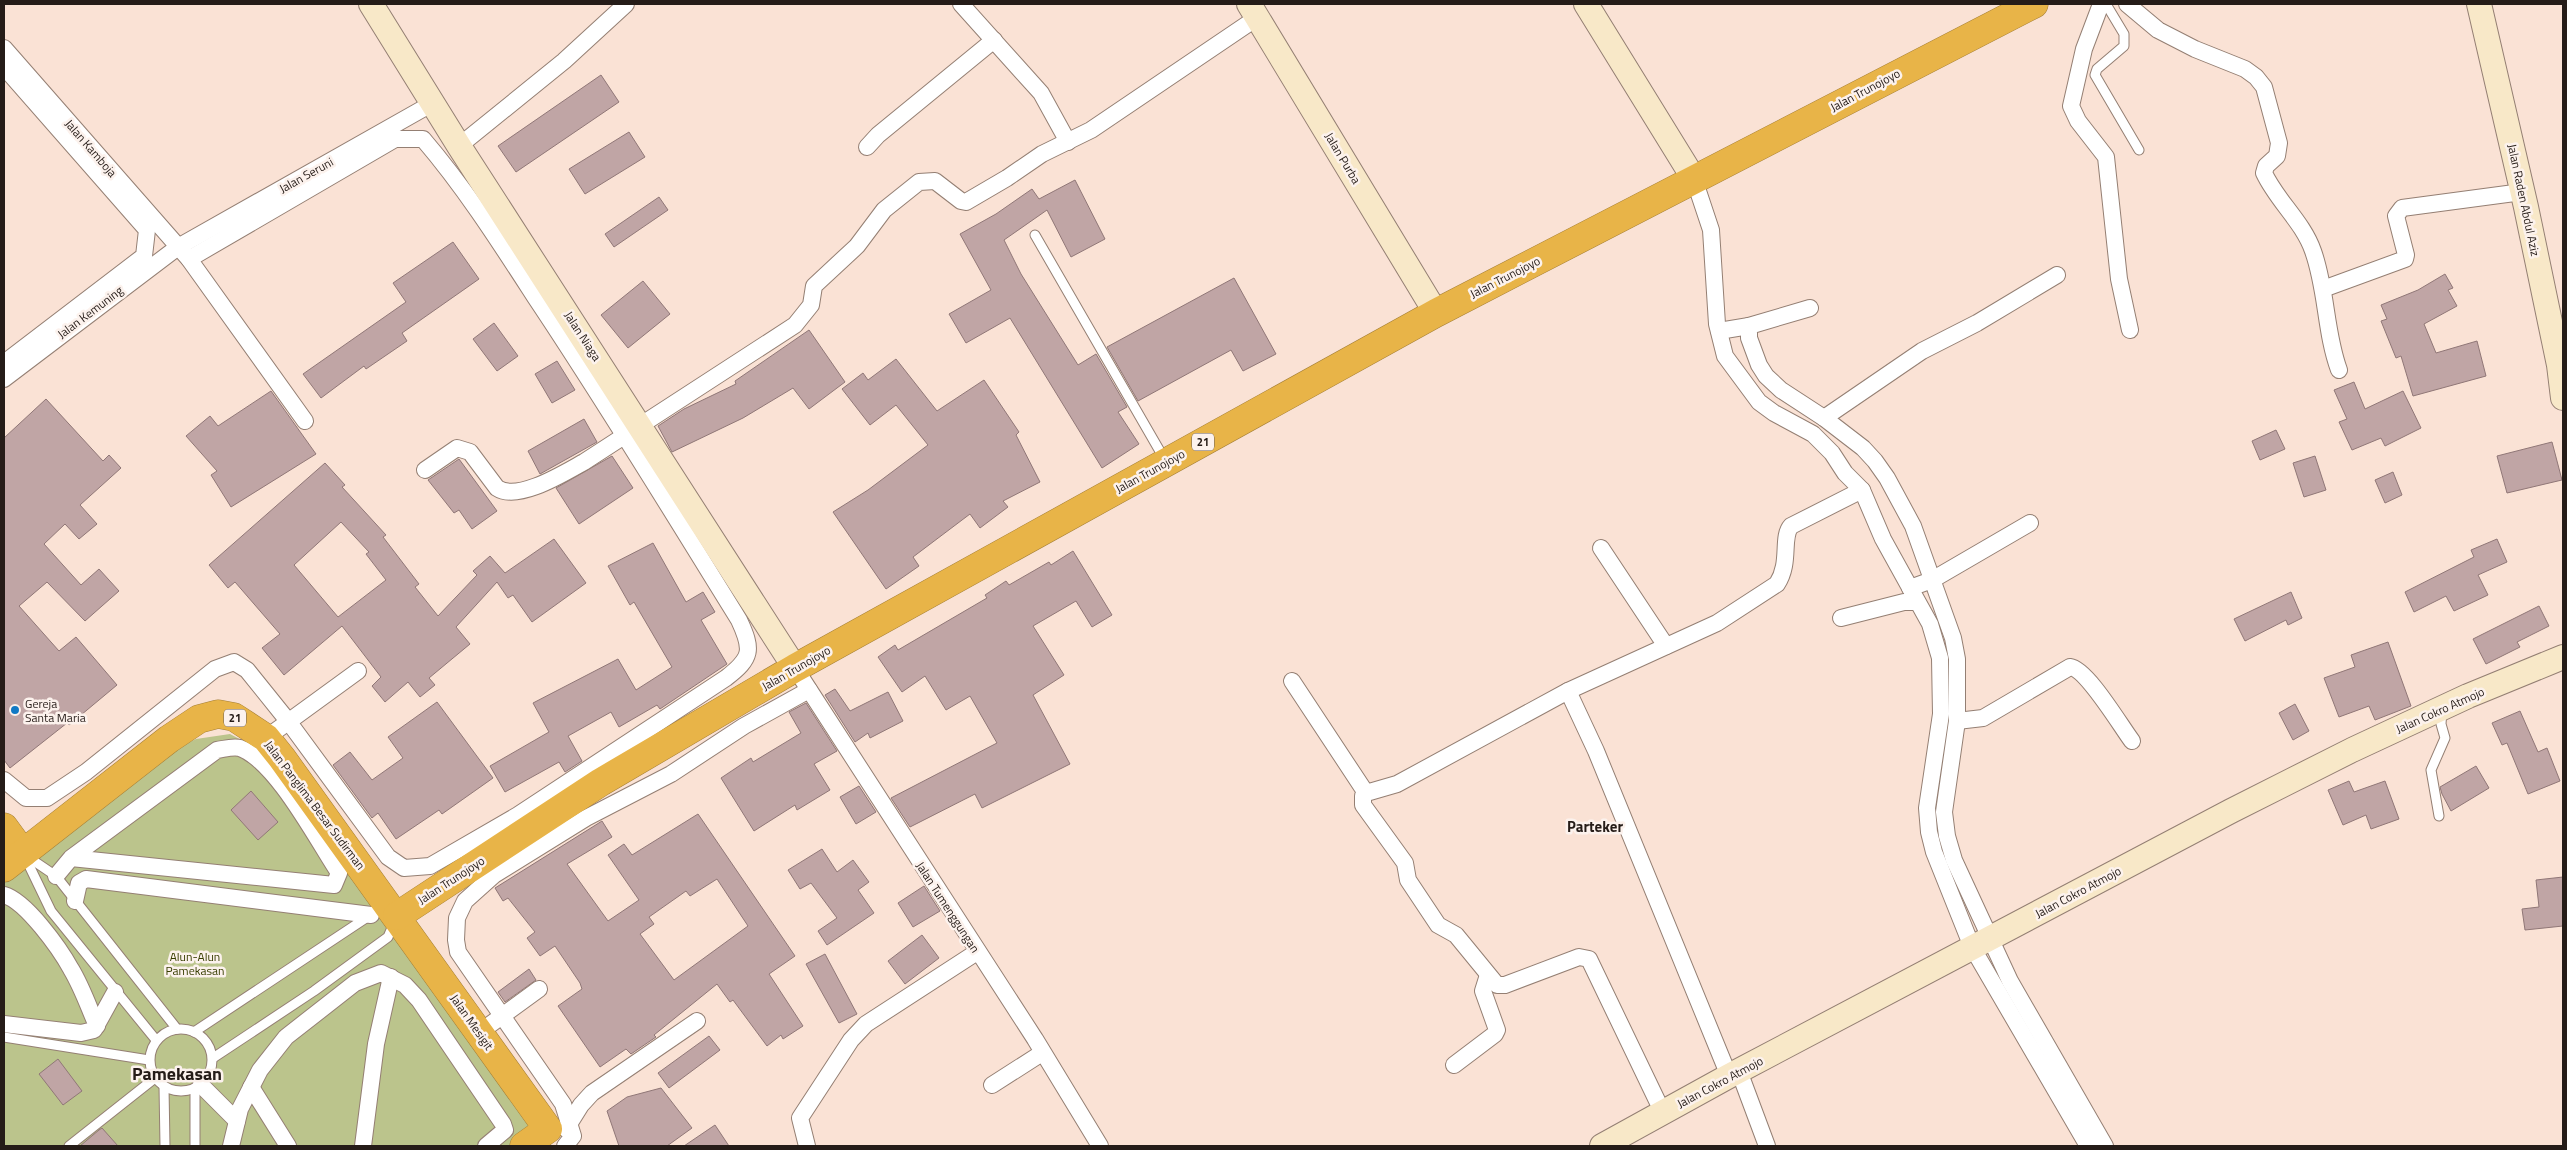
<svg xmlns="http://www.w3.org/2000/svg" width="2567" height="1150" font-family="'Titillium Web',sans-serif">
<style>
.green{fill:#bbc48c}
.building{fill:#c0a5a5;stroke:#907777;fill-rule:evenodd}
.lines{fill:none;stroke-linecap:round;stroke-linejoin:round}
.lane-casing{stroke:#947f73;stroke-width:11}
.street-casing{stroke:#947f73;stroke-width:18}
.secondary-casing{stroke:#947f73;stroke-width:26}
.highway-casing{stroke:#a47f37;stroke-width:29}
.lane{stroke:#fff;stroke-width:9}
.street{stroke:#fff;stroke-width:16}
.secondary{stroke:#f8e8c8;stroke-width:24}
.highway{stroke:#e8b448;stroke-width:28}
.poi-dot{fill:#1179c4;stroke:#fcf2ed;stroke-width:2}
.labels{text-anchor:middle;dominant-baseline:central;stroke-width:5;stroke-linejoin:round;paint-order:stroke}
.shield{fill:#fcf2ed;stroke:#665c58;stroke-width:1}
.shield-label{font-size:11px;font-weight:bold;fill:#251c18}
.street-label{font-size:12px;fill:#251c18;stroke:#fcf2ed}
.poi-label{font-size:12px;fill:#251c18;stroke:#fcf2ed;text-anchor:start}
.park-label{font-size:12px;fill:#373d00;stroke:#fcf2ed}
.quarter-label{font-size:15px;font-weight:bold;fill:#251c18;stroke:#fcf2ed}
.district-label{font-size:18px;font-weight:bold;fill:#251c18;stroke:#fcf2ed}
</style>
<rect width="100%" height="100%" fill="#fae2d5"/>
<path class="green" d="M230 734 247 743 278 765 525 1108 531 1134 514 1146H4V876L167 753 196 739Z"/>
<g class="building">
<path d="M601 75 619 102 516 172 498 146Z"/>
<path d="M629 132 645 157 585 194 569 169Z"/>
<path d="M1075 180 1105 239 1071 257 1047 210 1004 240 1021 274 1078 365 1096 354 1127 407 1118 412 1139 444 1102 468 1010 318 966 343 949 314 991 290 960 234 996 214 1032 189 1039 199Z"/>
<path d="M659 197 668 210 614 247 605 234Z"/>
<path d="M453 242 479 279 402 333 407 341 366 369 364 366 321 398 303 374 406 302 393 283Z"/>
<path d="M2445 274 2453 288 2448 290 2457 306 2424 324 2436 353 2477 341 2486 376 2413 396 2401 356 2396 358 2381 321 2387 319 2381 305 2418 290Z"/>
<path d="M1234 278 1276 354 1243 371 1231 350 1138 401 1107 347Z"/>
<path d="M643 281 670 314 628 348 601 315Z"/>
<path d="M494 323 518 356 497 371 473 339Z"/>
<path d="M809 330 845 382 809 409 793 388 743 418 672 452 658 426 684 409 736 384 735 381Z"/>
<path d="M896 359 937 411 984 380 1019 432 1016 435 1040 482 1003 501 1008 507 980 528 970 514 913 557 919 566 886 589 833 512 868 490 928 445 896 405 870 425 842 389 863 373 868 380Z"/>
<path d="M557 361 575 390 552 403 535 374Z"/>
<path d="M2354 382 2365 409 2403 391 2421 428 2385 446 2381 438 2352 450 2339 422 2347 419 2334 390Z"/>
<path d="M271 391 316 454 231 507 211 475 217 471 186 436 210 416 218 426Z"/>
<path d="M46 399 103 461 109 455 121 468 80 505 97 524 79 539 65 524 44 544 81 585 99 569 119 591 85 621 47 582 19 606 59 651 76 637 117 685 69 725 67 723 10 768 4 760V438Z"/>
<path d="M584 419 597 442 540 474 528 451Z"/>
<path d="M2276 430 2285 449 2260 460 2252 441Z"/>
<path d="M2552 442 2562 480 2507 493 2497 456Z"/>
<path d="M612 456 633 488 579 524 556 488Z"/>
<path d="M2315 456 2326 490 2304 497 2293 463Z"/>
<path d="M459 459 497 511 472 529 459 510 454 513 428 480Z"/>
<path d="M325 463 345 485 342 487 386 535 383 537 419 584 415 587 438 616 477 575 473 571 490 556 505 573 554 539 586 583 532 622 513 595 508 598 497 582 456 627 470 644 429 678 435 685 420 697 408 682 385 702 372 686 381 677 342 626 284 675 262 648 280 634 235 582 228 588 209 565ZM341 522 369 552 366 554 386 580 338 617 294 565Z"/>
<path d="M2393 472 2402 495 2385 503 2375 480Z"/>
<path d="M2497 539 2507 562 2478 575 2488 595 2454 611 2446 596 2414 612 2405 592 2474 557 2471 550Z"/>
<path d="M653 543 686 602 703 592 715 612 701 620 727 664 660 709 657 705 619 727 611 712 568 736 582 761 565 772 559 762 505 792 490 766 549 732 533 703 618 659 636 690 672 667 634 602 630 605 608 566Z"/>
<path d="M1073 551 1112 615 1092 627 1076 601 1033 626 1064 675 1033 695 1070 764 982 808 975 794 910 827 891 798 997 743 970 696 946 710 925 676 902 692 878 657 895 645 898 650 987 598 985 595 1006 581 1009 585 1049 562 1051 565Z"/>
<path d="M2291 592 2302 618 2288 625 2286 620 2245 641 2234 619Z"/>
<path d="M2539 606 2549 626 2517 642 2520 647 2486 664 2473 639Z"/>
<path d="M2388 642 2411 706 2375 720 2369 706 2339 717 2324 678 2355 667 2351 655Z"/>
<path d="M835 689 850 711 888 692 903 721 870 738 868 733 855 742 825 695Z"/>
<path d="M437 702 493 778 442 814 439 810 396 839 378 813 372 818 333 765 350 752 372 780 403 758 388 737Z"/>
<path d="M806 703 837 751 814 764 830 790 797 810 795 805 754 831 721 778 751 758 753 762 801 733 789 712Z"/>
<path d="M2295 704 2309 731 2293 740 2279 713Z"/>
<path d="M2520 711 2538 752 2547 748 2560 781 2528 794 2507 743 2502 745 2492 723Z"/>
<path d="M2476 766 2489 788 2451 811 2442 794 2440 787Z"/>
<path d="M2349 781 2354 792 2385 781 2399 819 2371 829 2366 815 2343 825 2328 790Z"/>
<path d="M859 786 876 812 856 824 840 797Z"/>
<path d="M251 791 278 822 258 840 231 810Z"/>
<path d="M698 814 795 956 769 974 803 1026 783 1039 781 1035 767 1046 733 1000 730 1002 717 984 654 1035 656 1037 631 1054 626 1049 600 1067 558 1006 582 989 580 983 555 946 540 956 527 938 535 932 508 898 503 901 495 888 602 821 612 837 567 864 608 921 639 900 608 855 624 844 632 855ZM717 879 748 926 674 980 640 934 654 924 649 917 686 891 690 896Z"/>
<path d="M822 849 837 872 853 860 869 882 858 890 874 913 827 945 818 931 837 918 811 883 800 889 788 870Z"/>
<path d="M2563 877V926L2525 930 2522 909 2539 907 2536 880Z"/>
<path d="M924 886 940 911 913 927 898 903Z"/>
<path d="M922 935 939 958 905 984 888 961Z"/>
<path d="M825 954 857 1014 839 1023 806 964Z"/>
<path d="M529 969 536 980 505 1002 498 992Z"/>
<path d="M709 1036 720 1050 669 1088 658 1073Z"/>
<path d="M58 1059 82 1091 63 1105 39 1074Z"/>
<path d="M661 1088 692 1128 667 1146H619L607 1111 627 1097Z"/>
<path d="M715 1125 729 1146H684Z"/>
<path d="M102 1128 118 1146H80L99 1130Z"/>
</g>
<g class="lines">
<g class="lane-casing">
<g id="lane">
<path d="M2106 4 2124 34V46L2097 69 2095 75 2139 150"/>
<path d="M1035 235 1165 460"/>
<path d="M2439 816 2431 770 2445 738 2441 724 2442 710"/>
<path d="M25 855 56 876 177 1029"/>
<path d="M25 857 51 911 156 1040"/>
<circle cx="181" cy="1060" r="31"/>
<path d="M194 1032 369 916"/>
<path d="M4 1037 149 1060"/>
<path d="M213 1058 314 991 388 937 394 923"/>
<path d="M164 1087 165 1146"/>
<path d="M69 1146 155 1078"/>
<path d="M195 1146V1089"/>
</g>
</g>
<g class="street-casing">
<g id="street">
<path d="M961 4 1041 93 1068 142"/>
<path d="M2101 4 2084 49 2071 106 2078 121 2106 157 2119 279 2130 330"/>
<path d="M2127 4 2158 30 2195 49 2245 69 2256 77 2264 87 2279 143 2277 156 2266 166 2264 173C2277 201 2303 222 2313 251 2327 290 2325 332 2339 370"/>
<path d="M4 48 189 259 305 421"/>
<path d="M4 67 147 230 144 256 4 363"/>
<path d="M459 146 564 61 626 4"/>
<path d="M867 147 878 135 994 40"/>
<path d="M1694 179 1711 230 1717 324 1725 356 1759 402 1774 413 1813 434 1832 453 1845 473 1862 490 1883 539 1930 624 1940 658 1941 714 1927 808 1929 832 1934 852 1972 947 2088 1146"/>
<path d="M2323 289 2405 259 2406 255 2396 216 2402 208 2522 192"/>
<path d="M1810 308 1749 326V338L1759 365 1766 376 1781 390 1824 418 1863 448 1875 461 1887 478 1913 526 1953 638 1957 659V721L1944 812 1947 836 1954 860 2010 981 2105 1146"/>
<path d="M1719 331 1749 326"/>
<path d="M4 379 178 247 433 103"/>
<path d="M1824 418 1922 351 1977 323 2057 275"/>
<path d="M425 470 457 448 470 452 497 488C518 502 564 473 584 462L795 325 811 305 814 286 857 246 884 210 919 182 935 181 961 201 966 202 1007 178 1042 154 1091 130 1258 17"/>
<path d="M1601 548 1666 646"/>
<path d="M1910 588 1932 580 2030 523"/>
<path d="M1841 618 1904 602H1917"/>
<path d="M795 668 1035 1039 1100 1146"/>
<path d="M1292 681 1366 793"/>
<path d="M1568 691 1596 751 1729 1076"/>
<path d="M1957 721 1983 718 2070 667C2087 669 2120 725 2132 741"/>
<path d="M266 738 358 671"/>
<path d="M4 780 26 798H47L86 772 215 669 234 662 247 670 288 721 388 857 404 868 430 866 518 815 726 678C752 658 753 650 739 620 672 512 606 403 535 297 500 243 465 188 423 139H395L189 259"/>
<path d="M56 876 71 858 217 750C224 749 233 746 240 748 276 761 317 840 339 873L334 885 71 858"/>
<path d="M4 895C26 901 60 949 71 969 82 987 89 1008 97 1026"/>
<path d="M75 901 79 883 86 879 371 915"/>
<path d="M4 1024 81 1033 94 1030 115 992"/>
<path d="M480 1032 539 989"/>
<path d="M1454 1065 1495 1034 1497 1030 1483 991 1488 975"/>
<path d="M1739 1071 1767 1146"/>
<path d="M201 1085 237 1121"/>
<path d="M992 1085 1042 1053"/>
<path d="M251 1087 288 1146"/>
<path d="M1663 1113 1589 959 1579 957 1505 985H1497L1456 935 1438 925 1408 880 1405 863 1363 805V796L1366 793 1397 784 1568 691 1717 623 1777 584C1791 563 1781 537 1791 526L1862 490"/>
<path d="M566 1129 581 1105 592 1093 697 1021"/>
<path d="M231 1146 240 1109 260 1070 286 1037 355 983 381 973 405 985 419 1000 503 1124 505 1130 486 1146"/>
<path d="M363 1146 376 1044 391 977"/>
<path d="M565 1146 573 1136 563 1104 458 952 456 940 457 918 465 901 494 875 586 818 671 774 744 726 809 690"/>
<path d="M807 1146 800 1118 851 1040 866 1024 977 952"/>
</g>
</g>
<g class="secondary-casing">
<g id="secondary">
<path d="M371 4 459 146 795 668"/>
<path d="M1249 4 1436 313"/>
<path d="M1586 4 1694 179"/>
<path d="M2479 4 2526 207 2559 365 2563 398"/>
<path d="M1602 1146 1729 1076 2231 811 2352 750 2468 696 2563 657"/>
</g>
</g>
<g class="highway-casing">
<g id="highway">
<path d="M4 827 23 853"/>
<path d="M4 868 169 739 199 719 218 714 234 717 266 738 282 758 548 1129 524 1146"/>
<path d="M397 916 601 782 795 668 1436 313 2034 4"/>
</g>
</g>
<use href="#lane" class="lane"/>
<use href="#street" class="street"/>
<use href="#secondary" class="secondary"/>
<use href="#highway" class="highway"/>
</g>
<circle class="poi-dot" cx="15" cy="710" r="5"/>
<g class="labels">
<g class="shield">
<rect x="1192" y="433.5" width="22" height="17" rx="4"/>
<rect x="224" y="709.5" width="22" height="17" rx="4"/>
</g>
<g class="shield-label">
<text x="1203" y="442">21</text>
<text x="235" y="718">21</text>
</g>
<g class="street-label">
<text transform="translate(1865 90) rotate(-28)">Jalan Trunojoyo</text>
<text transform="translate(91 148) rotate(49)">Jalan Kamboja</text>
<text transform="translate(1343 158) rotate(59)">Jalan Purba</text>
<text transform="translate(306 175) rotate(-29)">Jalan Seruni</text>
<text transform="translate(2524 200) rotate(78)">Jalan Raden Abdul Aziz</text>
<text transform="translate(1505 277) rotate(-27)">Jalan Trunojoyo</text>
<text transform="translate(90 312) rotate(-37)">Jalan Kemuning</text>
<text transform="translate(583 336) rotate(57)">Jalan Niaga</text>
<text transform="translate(1150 471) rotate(-29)">Jalan Trunojoyo</text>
<text transform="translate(796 668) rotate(-30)">Jalan Trunojoyo</text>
<text transform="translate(2440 710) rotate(-24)">Jalan Cokro Atmojo</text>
<text transform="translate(315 805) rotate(53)">Jalan Panglima Besar Sudirman</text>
<text transform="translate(451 880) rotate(-33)">Jalan Trunojoyo</text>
<text transform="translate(2078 892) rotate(-28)">Jalan Cokro Atmojo</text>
<text transform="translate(948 907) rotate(57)">Jalan Tumenggungan</text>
<text transform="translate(472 1022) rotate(55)">Jalan Mesigit</text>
<text transform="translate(1720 1082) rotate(-28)">Jalan Cokro Atmojo</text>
</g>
<g class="poi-label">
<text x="25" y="703">Gereja<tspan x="25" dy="14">Santa Maria</tspan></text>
</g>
<g class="park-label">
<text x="195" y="956">Alun-Alun<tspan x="195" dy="14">Pamekasan</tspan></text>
</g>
<g class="quarter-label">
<text x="1595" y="826">Parteker</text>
</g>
<g class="district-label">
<text x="177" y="1073">Pamekasan</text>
</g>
</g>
<rect width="2567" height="1150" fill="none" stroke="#251c18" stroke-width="10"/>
</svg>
